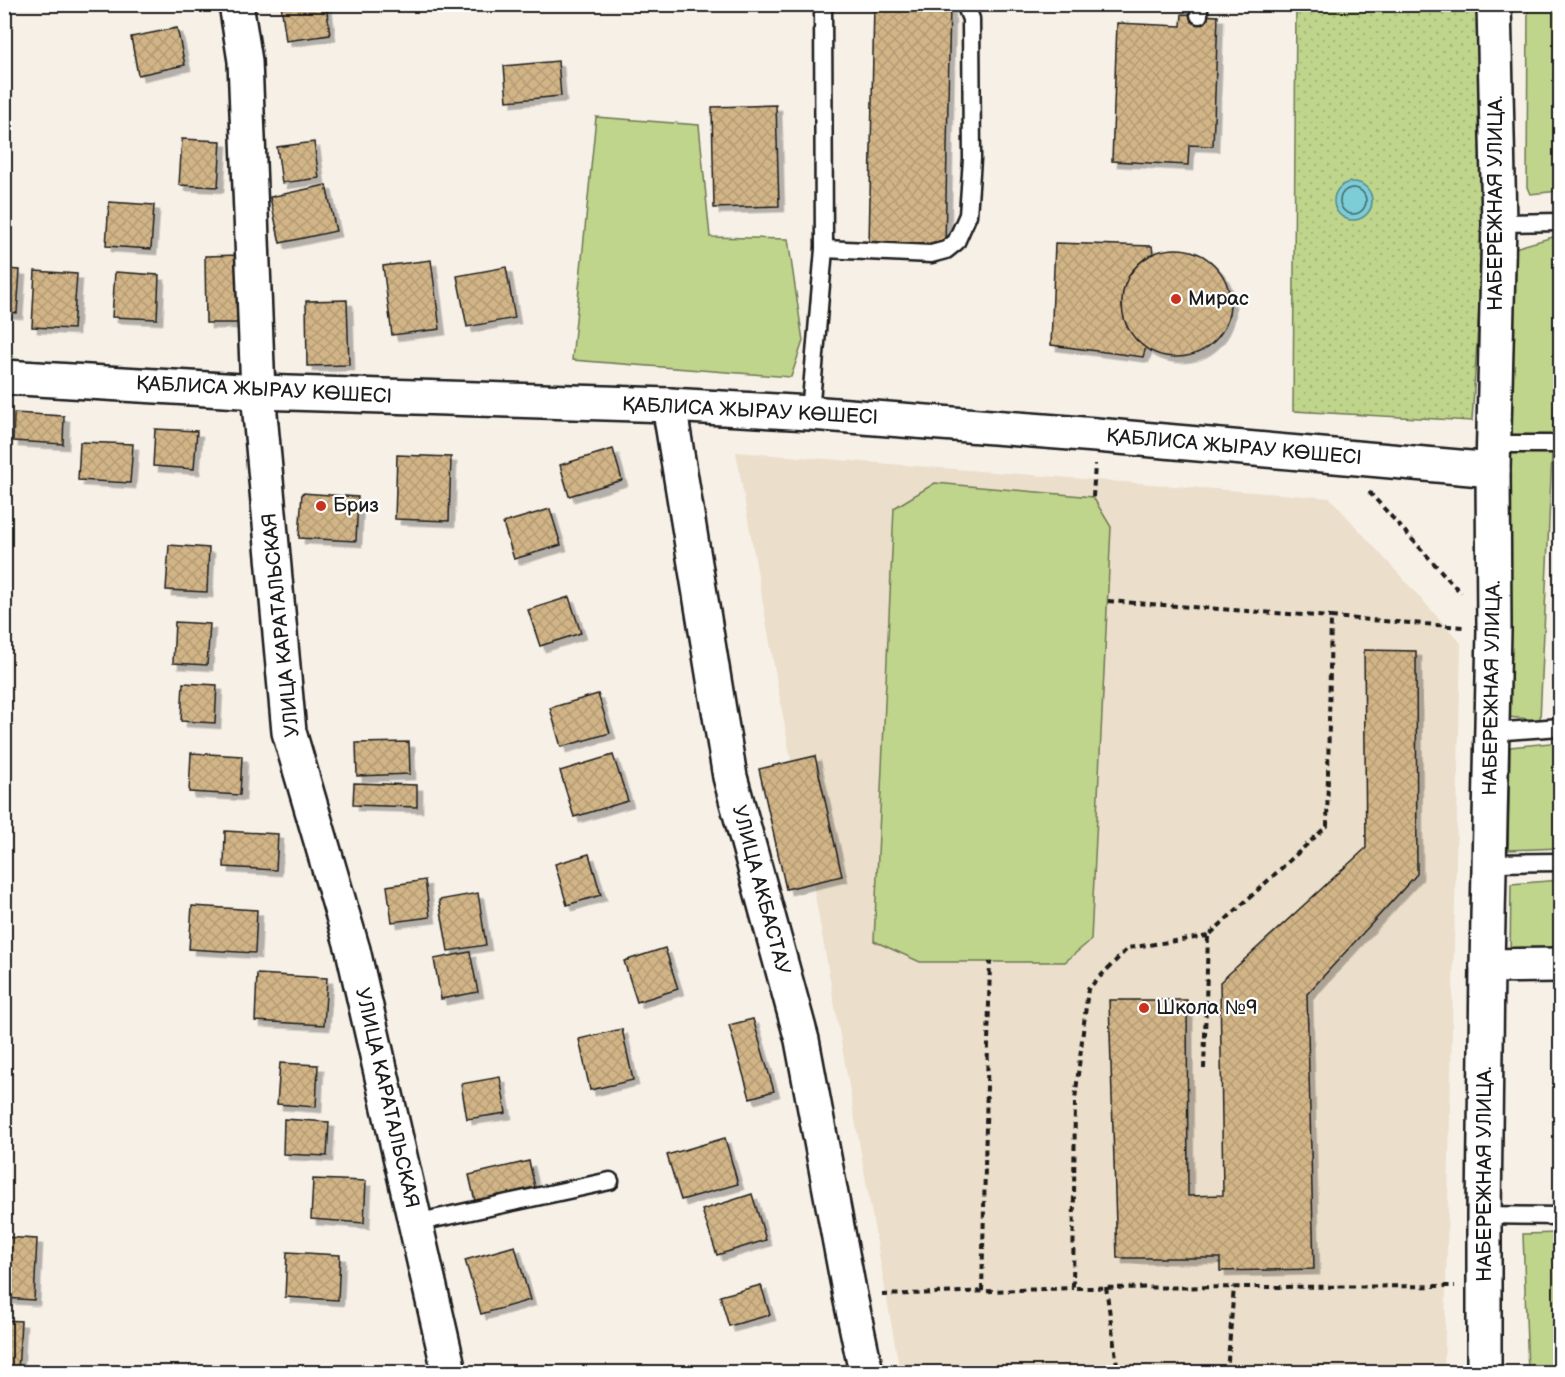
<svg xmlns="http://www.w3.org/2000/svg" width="1565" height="1377" font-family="'Balsamiq Sans',sans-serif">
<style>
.built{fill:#ebdeca}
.grass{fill:#bfd58b;stroke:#6e7854;stroke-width:1.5}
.park{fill:url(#park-dots);stroke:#6e7854;stroke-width:1.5}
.water{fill:#7dcdd7;stroke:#56868c;stroke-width:1.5}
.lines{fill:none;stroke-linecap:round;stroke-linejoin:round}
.shore{stroke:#436367;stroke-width:1.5}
.building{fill:url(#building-cross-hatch);stroke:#1c1c1c;stroke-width:1.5;filter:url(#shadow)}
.service-casing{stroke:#1c1c1c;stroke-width:21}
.minor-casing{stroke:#1c1c1c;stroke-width:38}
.tertiary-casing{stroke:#1c1c1c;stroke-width:38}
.path{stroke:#1c1c1c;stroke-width:4;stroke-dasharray:6 4.5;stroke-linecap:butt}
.service{stroke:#fff;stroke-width:16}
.minor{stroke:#fff;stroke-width:33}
.tertiary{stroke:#fff;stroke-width:33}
.poi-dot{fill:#c8321e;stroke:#fff;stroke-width:2}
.labels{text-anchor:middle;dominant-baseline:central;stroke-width:4.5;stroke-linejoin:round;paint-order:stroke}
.street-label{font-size:20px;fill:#1c1c1c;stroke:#fff}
.poi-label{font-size:20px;fill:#1c1c1c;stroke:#fff;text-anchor:start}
</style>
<defs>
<pattern id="park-dots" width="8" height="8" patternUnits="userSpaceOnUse" patternTransform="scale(1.5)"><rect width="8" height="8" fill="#bfd58b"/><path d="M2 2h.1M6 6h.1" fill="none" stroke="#a4b677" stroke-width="1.8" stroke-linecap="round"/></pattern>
<pattern id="building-cross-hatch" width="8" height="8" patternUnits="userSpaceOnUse" patternTransform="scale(1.5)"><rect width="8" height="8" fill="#d2b587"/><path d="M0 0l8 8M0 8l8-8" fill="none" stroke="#b49b74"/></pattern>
<filter id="shadow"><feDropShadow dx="5.5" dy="5.5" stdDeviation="0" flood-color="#0004"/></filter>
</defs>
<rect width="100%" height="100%" fill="#f6f0e7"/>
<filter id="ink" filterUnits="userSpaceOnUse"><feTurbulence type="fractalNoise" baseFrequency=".0167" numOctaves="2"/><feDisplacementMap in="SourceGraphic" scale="12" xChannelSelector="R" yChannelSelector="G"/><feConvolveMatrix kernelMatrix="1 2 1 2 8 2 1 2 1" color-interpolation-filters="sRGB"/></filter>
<g filter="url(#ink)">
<path class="built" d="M736 452 1330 498 1461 643 1444 1372H900Z"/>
<g class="grass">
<path d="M1528 5H1560V189L1559 191 1530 194 1527 187Z"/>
<path d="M596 117 699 125 710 237 788 239 803 341 791 377 572 360Z"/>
<path d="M1560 235V324L1553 432 1540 720 1507 717 1511 249Z"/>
<path d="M935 483 1093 497 1111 527 1091 940 1065 962H920L874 941 894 508Z"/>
<path d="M1560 742V848L1508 850 1510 747Z"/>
<path d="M1560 880V957H1510L1511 884Z"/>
<path d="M1560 1233V1372H1528L1523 1234Z"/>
</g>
<path class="park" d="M1296 5H1494L1495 54 1472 421 1293 411Z"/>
<circle class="water" cx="1353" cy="201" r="19"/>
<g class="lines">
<circle class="shore" cx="1353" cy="201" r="13"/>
</g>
<g class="building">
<path d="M281 4H326L330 35 286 41Z"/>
<path d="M874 4H950L945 247 869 245Z"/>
<path d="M1182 14 1218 16 1213 146 1189 145 1188 165 1112 161 1117 23 1181 26Z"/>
<path d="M177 28 185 65 138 75 131 37Z"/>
<path d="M558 61 561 96 507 101 504 66Z"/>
<path d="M776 105 779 206 714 208 712 107Z"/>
<path d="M182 139 221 141 218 187 179 185Z"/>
<path d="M314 142 319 178 282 183 277 147Z"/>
<path d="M326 185 336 231 280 243 270 197Z"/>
<path d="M109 202 154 205 151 249 106 246Z"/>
<path d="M1055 243 1152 246 1153 254 1144 259 1131 272 1124 289 1122 306 1126 324 1136 339 1146 347 1143 357 1051 345Z"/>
<circle cx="1176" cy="303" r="54"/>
<path d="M240 255 242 323H206L205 256Z"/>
<path d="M431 260 440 329 392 335 383 266Z"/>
<path d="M506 267 515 318 467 327 457 276Z"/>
<path d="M4 269 20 270 17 313 4 312Z"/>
<path d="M35 271 77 274 73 329 32 327Z"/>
<path d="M115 272 159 275 157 319 112 317Z"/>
<path d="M347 300 349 365 307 366 306 301Z"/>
<path d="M14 413 64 416 63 444 13 441Z"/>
<path d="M155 429 197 431 194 469 153 466Z"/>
<path d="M80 442 133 444 130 483 78 480Z"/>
<path d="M613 449 622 480 569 496 560 465Z"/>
<path d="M397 455 451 457 449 521 395 519Z"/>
<path d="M302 493 358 497 356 541 299 538Z"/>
<path d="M550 509 561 545 514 559 503 523Z"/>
<path d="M169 545 209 548 207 592 166 590Z"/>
<path d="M569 597 581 633 540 646 528 610Z"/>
<path d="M175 622 210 624 207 665 173 663Z"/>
<path d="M1364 650 1416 651 1417 874 1307 994 1314 1269 1220 1271V1258H1117L1109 1000H1187L1188 1196 1223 1195 1220 982 1366 848Z"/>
<path d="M183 683 217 685 215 723 181 721Z"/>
<path d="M598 694 610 733 561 747 550 708Z"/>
<path d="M409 742 410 774 357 776 356 743Z"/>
<path d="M191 753 242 756 240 795 189 792Z"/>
<path d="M613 755 628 801 574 817 560 771Z"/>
<path d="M815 756 842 876 786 889 759 769Z"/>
<path d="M354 783 417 785V807L353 805Z"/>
<path d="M225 831 278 834 276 870 224 867Z"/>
<path d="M589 854 601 895 567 905 555 864Z"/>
<path d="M425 880 430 917 392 922 387 886Z"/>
<path d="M478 893 486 945 448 951 439 900Z"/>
<path d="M192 906 257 910 255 953 189 949Z"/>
<path d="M665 948 678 989 637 1002 624 961Z"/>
<path d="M470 952 478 992 441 999 434 959Z"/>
<path d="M257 974 327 978 324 1025 255 1021Z"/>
<path d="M753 1019 774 1091 750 1098 729 1025Z"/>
<path d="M622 1029 633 1080 590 1090 579 1039Z"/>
<path d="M280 1063 318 1065 316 1107 277 1104Z"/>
<path d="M500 1077 506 1113 467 1119 461 1084Z"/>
<path d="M284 1119 329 1122 327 1156 283 1154Z"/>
<path d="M725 1138 738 1184 681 1200 667 1155Z"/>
<path d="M529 1161 535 1187 475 1201 469 1175Z"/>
<path d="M313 1179 366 1181 364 1223 311 1219Z"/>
<path d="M752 1194 766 1240 717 1255 702 1210Z"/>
<path d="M4 1237 37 1239 34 1300 4 1298Z"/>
<path d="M515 1246 530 1300 481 1314 465 1260Z"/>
<path d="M287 1252 340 1255 338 1300 285 1297Z"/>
<path d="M761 1285 770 1315 729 1326 720 1296Z"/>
<path d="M4 1320 21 1321 18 1372H4Z"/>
<path d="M548 1365 549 1372H518Z"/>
<path d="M329 1368 397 1371V1372H329Z"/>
</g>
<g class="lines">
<g class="service-casing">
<g id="service">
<path d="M1199 15V4"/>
<path d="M1499 223 1560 222"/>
<path d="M824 249 931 254 946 250 956 242 968 215 972 159 971 19 965 4"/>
<path d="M810 413 824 249 823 4"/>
<path d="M1494 444H1560"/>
<path d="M1492 732 1560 727"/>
<path d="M1489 863 1560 862"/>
<path d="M1484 1215 1560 1216"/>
<path d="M415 1223 610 1181"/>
</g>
</g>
<g class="minor-casing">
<g id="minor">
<path d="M236 4 245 61 258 392"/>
<path d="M669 405 730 777 802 1040 850 1296 866 1372"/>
<path d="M1487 966 1560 965"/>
</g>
</g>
<g class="tertiary-casing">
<g id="tertiary">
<path d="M4 377 258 392 669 405 810 413 1096 435 1493 470"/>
<path d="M258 392 289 732 353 950 447 1362 448 1372"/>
<path d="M1484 1372V1215L1487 966 1494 629 1493 470 1499 223 1494 4"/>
</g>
</g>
<g class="path">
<path d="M1369 492 1461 593"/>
<path d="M1093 497 1095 464"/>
<path d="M1108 601 1331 617"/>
<path d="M1208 936 1128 948 1088 989 1075 1100 1073 1288 1455 1286"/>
<path d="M1204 1069 1208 936 1327 826 1331 617 1463 627"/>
<path d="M1106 1287 1118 1372"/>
<path d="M982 1291 990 962"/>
<path d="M882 1295 1073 1288"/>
<path d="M1227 1372 1234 1287"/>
</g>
<use href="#service" class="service"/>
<use href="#minor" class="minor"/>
<use href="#tertiary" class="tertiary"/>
</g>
</g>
<g class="poi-dot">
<circle cx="1176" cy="299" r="6"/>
<circle cx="321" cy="506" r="6"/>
<circle cx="1144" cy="1008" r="6"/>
</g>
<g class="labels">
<g class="street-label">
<text transform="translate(1496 203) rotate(-90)">НАБЕРЕЖНАЯ УЛИЦА.</text>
<text transform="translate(264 390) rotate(3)">ҚАБЛИСА ЖЫРАУ КӨШЕСІ</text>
<text transform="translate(750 411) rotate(3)">ҚАБЛИСА ЖЫРАУ КӨШЕСІ</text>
<text transform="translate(1234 447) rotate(5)">ҚАБЛИСА ЖЫРАУ КӨШЕСІ</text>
<text transform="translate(281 625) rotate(-96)">УЛИЦА КАРАТАЛЬСКАЯ</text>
<text transform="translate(1492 688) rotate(-89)">НАБЕРЕЖНАЯ УЛИЦА.</text>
<text transform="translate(761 890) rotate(75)">УЛИЦА АКБАСТАУ</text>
<text transform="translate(387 1098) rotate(77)">УЛИЦА КАРАТАЛЬСКАЯ</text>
<text transform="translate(1485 1174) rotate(-90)">НАБЕРЕЖНАЯ УЛИЦА.</text>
</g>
<g class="poi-label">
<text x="1188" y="299">Мирас</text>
<text x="333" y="506">Бриз</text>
<text x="1156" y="1008">Школа №9</text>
</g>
</g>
<rect width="1565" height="1377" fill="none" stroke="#fff" stroke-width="24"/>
<rect x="12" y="12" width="1541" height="1353" fill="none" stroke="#1c1c1c" stroke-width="2" filter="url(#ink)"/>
</svg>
